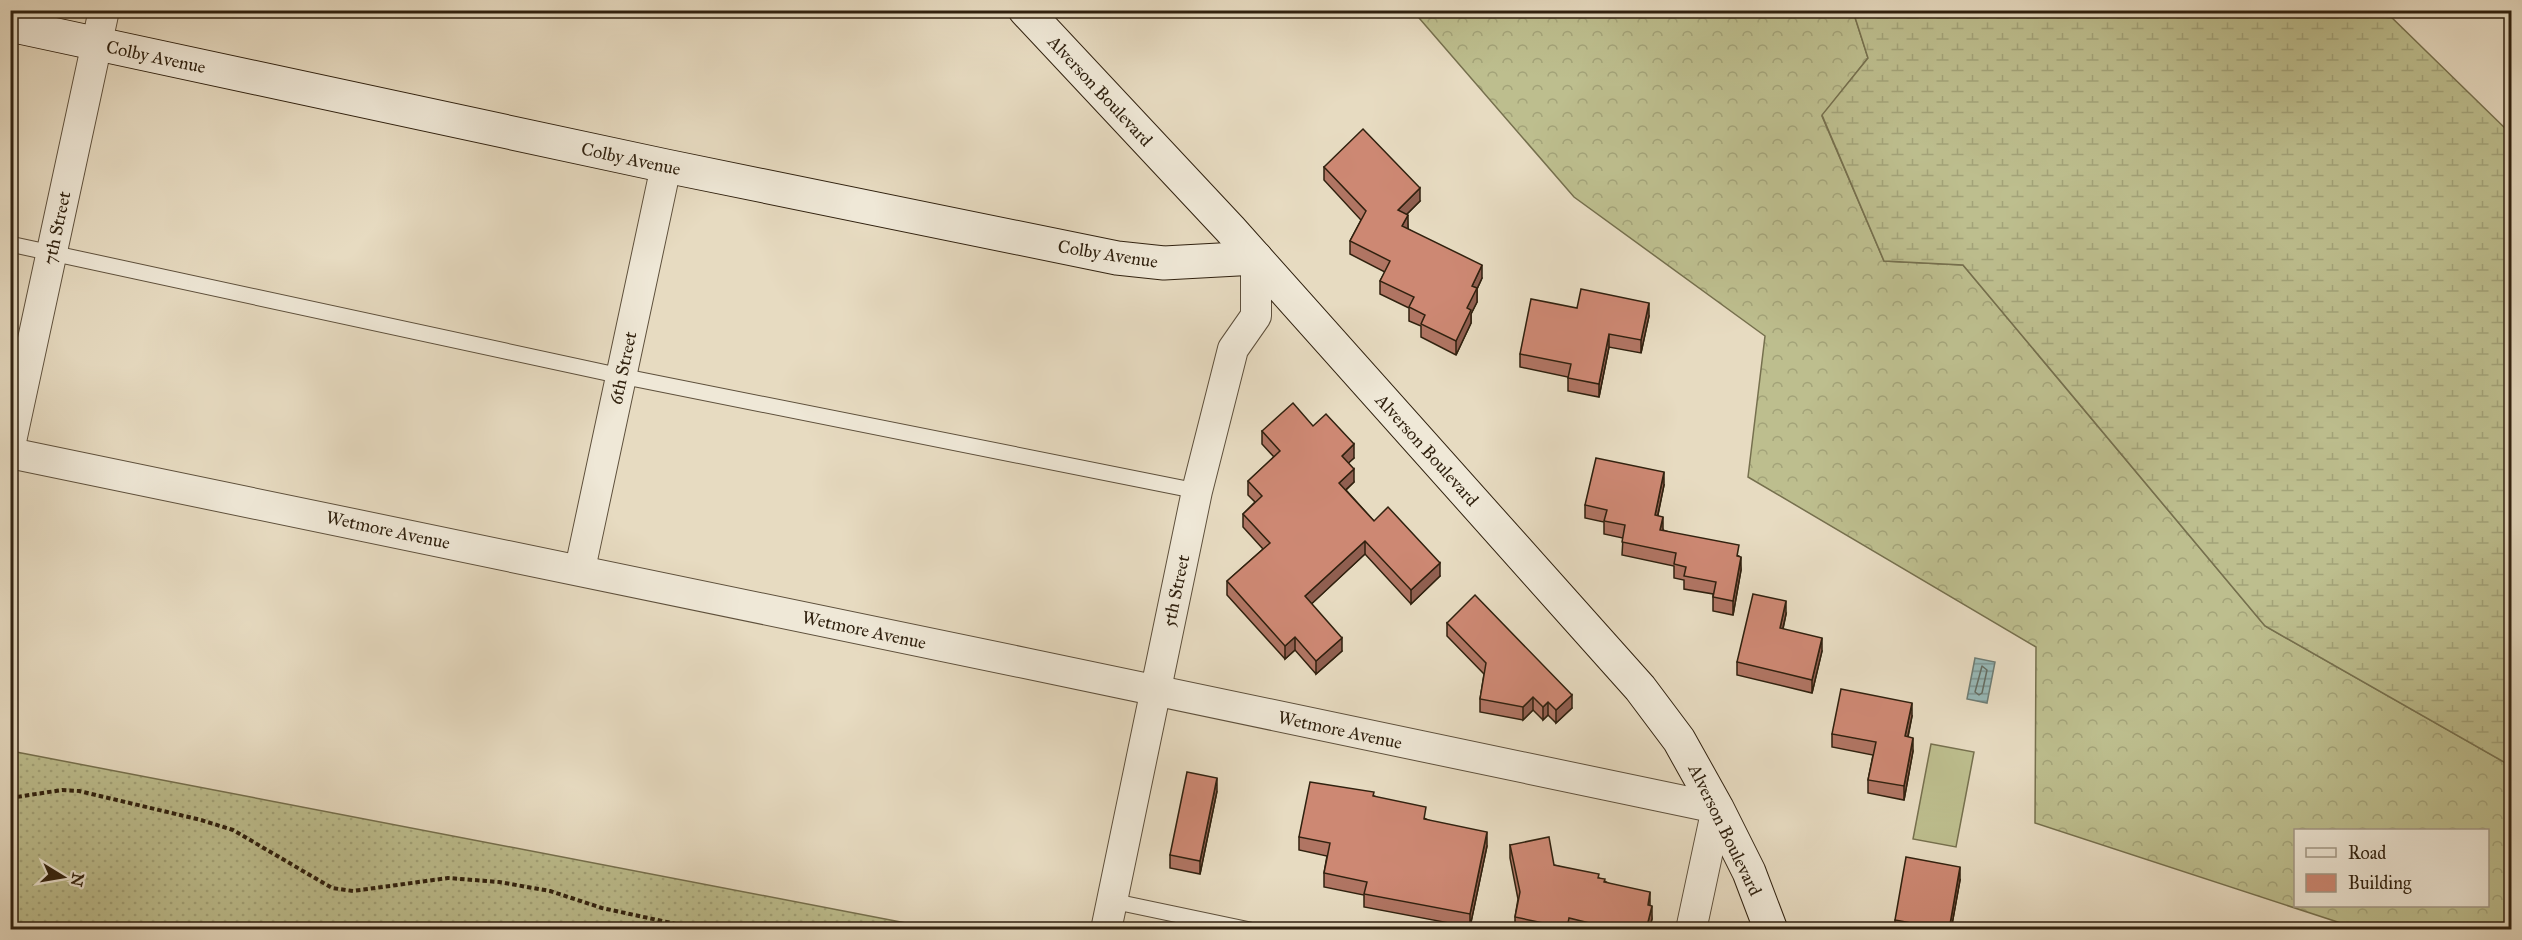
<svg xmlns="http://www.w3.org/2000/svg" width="2522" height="940" font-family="'IM FELL Great Primer',serif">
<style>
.grass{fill:url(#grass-dots);stroke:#76704e;stroke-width:1.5}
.forest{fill:url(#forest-crowns);stroke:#76704e;stroke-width:1.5;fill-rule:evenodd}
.wetland{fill:url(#wetland-marsh);stroke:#76704e;stroke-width:1.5}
.pitch{fill:#bdbe8e;stroke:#76704e;stroke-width:1.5}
.water{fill:url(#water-rules);stroke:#6e7d75;stroke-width:1.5}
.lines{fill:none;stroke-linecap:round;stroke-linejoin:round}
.shore{stroke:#646e64;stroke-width:1.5}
.lane-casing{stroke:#5e503c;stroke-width:17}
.street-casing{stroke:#5e503c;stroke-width:32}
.secondary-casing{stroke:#30210f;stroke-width:35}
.path{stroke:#30210f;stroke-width:4;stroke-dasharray:4.5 3;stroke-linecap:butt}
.lane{stroke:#efe8d7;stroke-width:15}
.street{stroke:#efe8d7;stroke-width:30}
.secondary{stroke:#efe8d7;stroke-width:33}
.wall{fill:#b07563;stroke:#30210f;stroke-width:1.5}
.shaded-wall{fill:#905f50;stroke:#30210f;stroke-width:1.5}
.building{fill:#cd8873;stroke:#30210f;stroke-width:1.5}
.labels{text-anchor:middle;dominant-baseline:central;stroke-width:4.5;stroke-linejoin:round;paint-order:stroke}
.street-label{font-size:18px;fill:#30210f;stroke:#efe8d7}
</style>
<defs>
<pattern id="grass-dots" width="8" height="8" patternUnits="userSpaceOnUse" patternTransform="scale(1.5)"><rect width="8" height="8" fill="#bdbe8e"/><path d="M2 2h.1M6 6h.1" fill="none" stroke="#a3a379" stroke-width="1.8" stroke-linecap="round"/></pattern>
<pattern id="forest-crowns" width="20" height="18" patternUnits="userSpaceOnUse" patternTransform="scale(1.5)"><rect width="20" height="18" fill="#bdbe8e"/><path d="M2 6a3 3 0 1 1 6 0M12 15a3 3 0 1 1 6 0" fill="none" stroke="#a3a379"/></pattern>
<pattern id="wetland-marsh" width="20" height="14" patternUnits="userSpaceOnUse" patternTransform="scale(1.5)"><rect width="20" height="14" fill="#bdbe8e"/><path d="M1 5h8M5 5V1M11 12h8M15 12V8" fill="none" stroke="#a3a379"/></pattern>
<pattern id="water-rules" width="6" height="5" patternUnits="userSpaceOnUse" patternTransform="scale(1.5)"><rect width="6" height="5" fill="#98bab9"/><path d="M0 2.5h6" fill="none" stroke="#7c9795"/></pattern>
</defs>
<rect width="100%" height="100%" fill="#e7dbc1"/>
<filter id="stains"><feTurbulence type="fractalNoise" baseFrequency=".00333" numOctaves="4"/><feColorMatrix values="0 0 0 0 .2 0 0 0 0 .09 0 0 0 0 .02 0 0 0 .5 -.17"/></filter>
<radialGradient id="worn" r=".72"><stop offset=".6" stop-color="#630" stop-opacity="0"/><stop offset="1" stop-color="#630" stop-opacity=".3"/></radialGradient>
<path class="grass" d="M11 751 937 929H11Z"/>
<path class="forest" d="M1413 11H1853L1868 58 1822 116 1884 261 1963 265 2265 626 2511 766V929H2359L2035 823 2036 647 1748 477 1765 336 1574 197ZM2296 830H2488V906H2296Z"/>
<path class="wetland" d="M1853 11H2385L2511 134V766L2265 626 1963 265 1884 261 1822 115 1868 58Z"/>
<path class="pitch" d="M1931 744 1974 752 1956 847 1913 839Z"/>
<path class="water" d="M1975 658 1995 662 1987 703 1967 699Z"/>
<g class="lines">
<path class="shore" d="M1982 666 1987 670 1982 693 1979 695 1975 692Z"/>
<g class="lane-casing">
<g id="lane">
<path d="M10 244 621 376 1197 491"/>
<path d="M1112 901 1250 930"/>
</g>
</g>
<g class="street-casing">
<g id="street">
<path d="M10 446 104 10"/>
<path d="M10 453C580 569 1148 689 1717 808L1691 930"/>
<path d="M580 569 666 166"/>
<path d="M1106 930 1197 491 1233 349 1256 316V258"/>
</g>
</g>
<g class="secondary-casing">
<g id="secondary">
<path d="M1025 10 1230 229 1640 688 1679 740 1717 808 1749 872 1771 930"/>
<path d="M10 25 666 166 1117 258 1164 263 1256 258"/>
</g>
</g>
<path class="path" d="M10 798 62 790 79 791 201 820 233 830 332 888 353 891 448 878 499 882 550 891 602 908 704 930"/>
<use href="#lane" class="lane"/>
<use href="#street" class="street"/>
<use href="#secondary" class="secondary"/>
</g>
<g class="wall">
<path d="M1324 167 1420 201 1407 214 1408 229 1482 278 1477 289V302L1471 314V323L1456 355 1421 337V326L1409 321V308L1380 294V281L1385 272 1350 254V241L1361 220 1324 180Z"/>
<path d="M1577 308 1649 316 1641 353 1609 347 1599 397 1568 391V377L1520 367V354Z"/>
<path d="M1313 426 1354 458 1348 463 1354 482 1346 490 1374 521 1440 576 1411 604 1365 554 1311 604 1342 651 1316 674 1295 650 1285 659 1227 595V581L1263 549 1243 527V514L1255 502 1248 495V481L1274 457 1262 444V431Z"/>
<path d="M1664 485 1658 515 1663 530 1739 556 1741 570 1733 615 1713 611V594L1684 589V580L1674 578V566L1622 555 1623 538 1604 534V522L1585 518V505Z"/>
<path d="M1786 614 1783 629 1822 651 1812 693 1737 675V662Z"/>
<path d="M1447 623 1572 708 1556 723 1548 715 1543 720 1533 710 1523 720 1480 712V699L1484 674 1447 636Z"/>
<path d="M1912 716 1908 737 1913 751 1904 800 1868 793V780L1873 755 1832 747V734Z"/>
<path d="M1217 791 1200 874 1170 868V855Z"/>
<path d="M1374 796 1487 846 1470 927 1364 907V895L1324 887V873L1327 856 1299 850V837Z"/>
<path d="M1510 845 1554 865 1599 878 1650 906 1652 919 1649 930H1515V917L1518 899 1510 858Z"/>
<path d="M1960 880 1951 930H1895V920Z"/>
</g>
<g class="shaded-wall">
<path d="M1420 188V201L1398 223V210Z"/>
<path d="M1408 215V228L1402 240V226Z"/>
<path d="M1482 265V278L1477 289V302L1471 314V323L1456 355V341L1467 308 1472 286Z"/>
<path d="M1649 303V316L1641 353V340Z"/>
<path d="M1609 334V347L1599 397V384Z"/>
<path d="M1354 444V458L1342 469V456Z"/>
<path d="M1354 469V482L1339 496V483Z"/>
<path d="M1664 472V485L1655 528V515Z"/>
<path d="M1663 517V530L1660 543V530Z"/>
<path d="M1365 541V554L1305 610V596Z"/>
<path d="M1741 557V570L1733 615V601Z"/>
<path d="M1440 563V576L1411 604V590Z"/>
<path d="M1786 601V614L1780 641V628Z"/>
<path d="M1295 637V650L1285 659V646Z"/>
<path d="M1342 638V651L1316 674V661Z"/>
<path d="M1822 638V651L1812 693V680Z"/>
<path d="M1572 695V708L1556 723V710Z"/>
<path d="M1533 697V710L1523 720V707Z"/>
<path d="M1548 702V715L1543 720V707Z"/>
<path d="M1912 703V716L1905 750V736Z"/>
<path d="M1913 738V751L1904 800V786Z"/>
<path d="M1217 778V791L1200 874V861Z"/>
<path d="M1487 832V846L1470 927V914Z"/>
<path d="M1960 867V880L1951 930H1949Z"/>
<path d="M1650 892V905L1648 919V905Z"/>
<path d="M1652 906V919L1649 930H1646Z"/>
</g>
<g class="building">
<path d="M1363 129 1420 188 1398 210 1408 215 1402 226 1482 265 1472 286 1477 288 1467 308 1471 310 1456 341 1421 324 1425 315 1409 307 1414 297 1380 281 1390 261 1350 241 1366 211 1324 167Z"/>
<path d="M1581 289 1649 303 1641 340 1609 334 1599 384 1568 378 1571 364 1520 354 1531 299 1577 308Z"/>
<path d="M1293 403 1313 426 1326 414 1354 444 1342 456 1354 469 1339 483 1374 521 1388 507 1440 563 1411 590 1365 541 1305 596 1342 638 1316 661 1295 637 1285 646 1227 581 1270 543 1243 514 1262 496 1248 481 1280 451 1262 431Z"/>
<path d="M1596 458 1664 472 1655 515 1663 517 1660 530 1739 545 1737 556 1741 557 1733 601 1713 597 1716 582 1684 576 1686 567 1674 564 1676 553 1622 542 1625 525 1604 521 1607 510 1585 505Z"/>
<path d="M1753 594 1786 601 1780 628 1822 638 1812 680 1737 662Z"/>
<path d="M1475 595 1572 695 1556 710 1548 702 1543 707 1533 697 1523 707 1480 699 1486 663 1447 623Z"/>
<path d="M1841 689 1912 703 1905 736 1913 738 1904 786 1868 780 1876 742 1832 734Z"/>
<path d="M1187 772 1217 778 1200 861 1170 855Z"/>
<path d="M1310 782 1374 792 1373 796 1426 807 1424 819 1487 832 1470 914 1364 894 1367 882 1324 873 1330 843 1299 837Z"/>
<path d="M1549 837 1554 865 1599 874 1598 878 1605 879 1604 882 1650 892 1648 905 1652 906 1646 930H1614V929L1569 918 1567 928 1515 917 1520 892 1510 845Z"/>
<path d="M1906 857 1960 867 1949 930 1895 920Z"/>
</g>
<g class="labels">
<g class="street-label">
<text transform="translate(156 57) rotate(12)">Colby Avenue</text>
<text transform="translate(1100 91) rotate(47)">Alverson Boulevard</text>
<text transform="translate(631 159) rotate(12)">Colby Avenue</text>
<text transform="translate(57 228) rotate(-78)">7th Street</text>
<text transform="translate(1108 254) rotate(9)">Colby Avenue</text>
<text transform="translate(623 368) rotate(-78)">6th Street</text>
<text transform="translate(1427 450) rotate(48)">Alverson Boulevard</text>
<text transform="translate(388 530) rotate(12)">Wetmore Avenue</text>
<text transform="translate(1176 591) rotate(-78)">5th Street</text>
<text transform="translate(864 630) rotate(12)">Wetmore Avenue</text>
<text transform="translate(1340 730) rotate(12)">Wetmore Avenue</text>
<text transform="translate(1725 830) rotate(64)">Alverson Boulevard</text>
</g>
</g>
<rect width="2522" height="940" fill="none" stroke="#e7dbc1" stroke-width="36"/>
<rect x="12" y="12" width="2498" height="916" fill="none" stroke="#30210f" stroke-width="3"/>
<rect x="18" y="18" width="2486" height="904" fill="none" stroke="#30210f" stroke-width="1.5"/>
<rect x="2294" y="829" width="195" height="78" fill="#efe8d7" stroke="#a39887" stroke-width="1.5"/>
<rect x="2306" y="848" width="30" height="9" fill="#efe8d7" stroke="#a39887" stroke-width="1.5"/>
<text x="2348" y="859" font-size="18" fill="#30210f">Road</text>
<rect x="2306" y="874" width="30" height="18" fill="#cd8873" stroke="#a39887" stroke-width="1.5"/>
<text x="2348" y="889" font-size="18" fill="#30210f">Building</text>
<g transform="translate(63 877) rotate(101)" stroke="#efe8d7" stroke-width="4.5" paint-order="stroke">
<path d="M0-4.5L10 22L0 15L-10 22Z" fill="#30210f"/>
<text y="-9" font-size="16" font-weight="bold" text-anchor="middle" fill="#30210f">N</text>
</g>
<rect width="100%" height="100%" filter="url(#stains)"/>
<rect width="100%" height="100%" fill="url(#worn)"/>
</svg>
